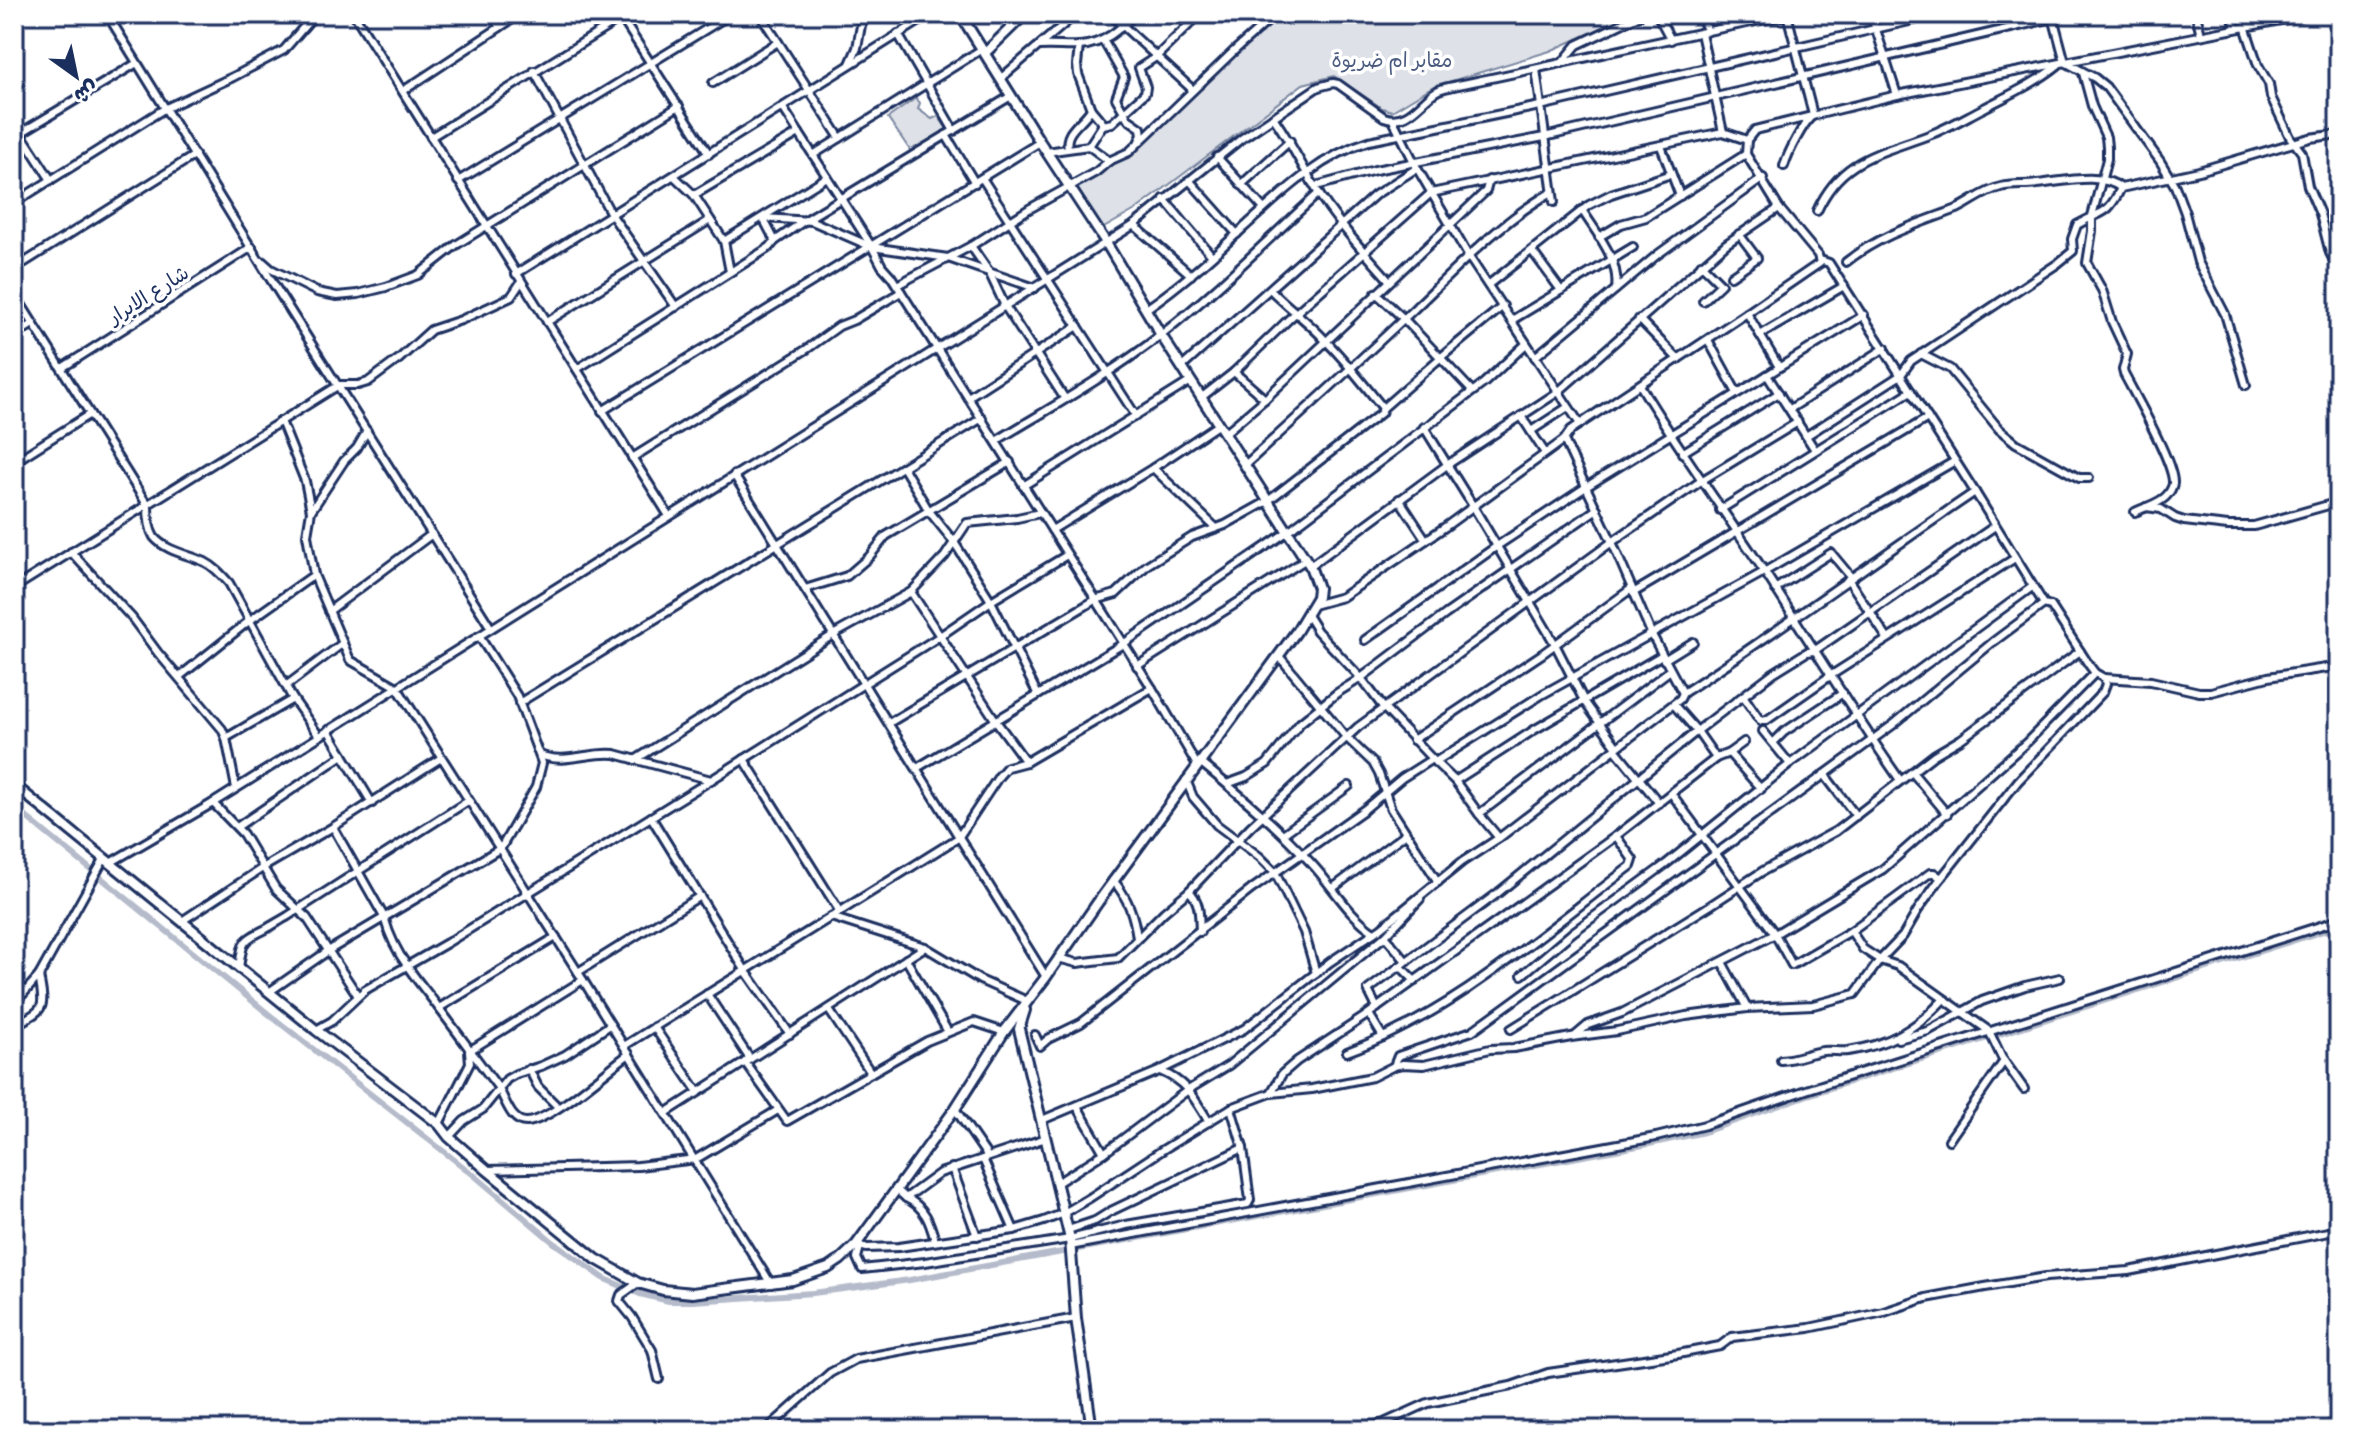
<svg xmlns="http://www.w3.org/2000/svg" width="2353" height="1444" font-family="Delius,'Playpen Sans Arabic',sans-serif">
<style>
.green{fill:#dee1e7;stroke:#7c88a2;stroke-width:2}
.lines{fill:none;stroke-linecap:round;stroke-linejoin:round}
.canal{stroke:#b5bbca;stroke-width:6}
.street-casing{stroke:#1b2f5e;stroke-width:12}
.secondary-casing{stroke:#1b2f5e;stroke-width:14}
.street{stroke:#fff;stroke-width:6}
.secondary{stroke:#fff;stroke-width:8}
.labels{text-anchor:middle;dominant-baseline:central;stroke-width:7;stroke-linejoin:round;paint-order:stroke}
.park-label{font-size:20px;fill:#4c5c80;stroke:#fff}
.street-label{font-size:20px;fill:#1b2f5e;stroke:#fff}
</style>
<rect width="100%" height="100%" fill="#fff"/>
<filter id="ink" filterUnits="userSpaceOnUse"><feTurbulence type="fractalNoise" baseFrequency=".0125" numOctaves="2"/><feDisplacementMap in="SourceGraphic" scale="16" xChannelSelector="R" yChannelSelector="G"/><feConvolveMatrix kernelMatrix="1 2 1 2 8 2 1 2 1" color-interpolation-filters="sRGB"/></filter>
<g filter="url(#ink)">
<g class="green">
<path d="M1280 14H1633L1550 51 1432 87 1392 111 1382 108 1334 76 1303 84 1137 209 1102 229 1075 184 1133 151 1254 36Z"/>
<path d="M916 98 920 103 918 109 932 119 938 116 947 129 912 153 888 118Z"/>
</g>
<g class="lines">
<path class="canal" d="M14 807 271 1016 475 1176 553 1242 605 1279 640 1294 669 1301H693L813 1293 910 1280 1654 1143 1704 1132 1805 1096 2339 926"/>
<g class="street-casing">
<g id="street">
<path d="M107 14 271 280 491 628"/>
<path d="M354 14 669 516"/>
<path d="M491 14 500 27"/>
<path d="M619 14 709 154"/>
<path d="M760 14 840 138"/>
<path d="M1110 14 1193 90"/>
<path d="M1657 14 1671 40"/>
<path d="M1699 14 1708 31"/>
<path d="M1871 14 1897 95"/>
<path d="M2196 14 2201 35"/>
<path d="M2232 14 2236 28"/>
<path d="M2053 17 2065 62 2095 78 2106 87 2160 161 2175 186 2185 213 2198 262 2225 314 2246 385"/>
<path d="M2245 26 2258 65 2269 84 2271 97 2290 137 2302 153 2308 186 2320 214 2330 253 2339 270"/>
<path d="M1701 33 1723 132"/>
<path d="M898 34 954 131"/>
<path d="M1103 40 1124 77 1116 98 1128 119 1141 128 1142 135 1139 141"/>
<path d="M1040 46C1054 45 1067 47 1080 46 1104 44 1119 30 1135 14"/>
<path d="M1562 63 1577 45 1642 14"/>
<path d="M850 64 857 48 863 14"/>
<path d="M1536 69 1554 202"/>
<path d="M534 71 611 214 676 307"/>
<path d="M2083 73 2092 106 2106 137 2107 147V159L2092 216V231L2087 263 2102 290 2112 322 2127 354 2123 370 2124 374C2135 395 2174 463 2173 483 2173 486 2170 492 2168 494 2162 503 2145 507 2135 512"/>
<path d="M1000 79 1076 14"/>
<path d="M713 83 778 42"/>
<path d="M403 91 520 14"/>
<path d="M783 108 872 247 882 266 891 276 1152 688 1197 765"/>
<path d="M1273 117C1291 142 1304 171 1321 197 1341 227 1365 253 1389 280"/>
<path d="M1393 120 1417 168 1469 257 1580 424"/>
<path d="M14 123 51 180"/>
<path d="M1103 125 1112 123 1145 93 1146 87 1139 68 1156 57 1200 14"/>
<path d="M946 135 975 183"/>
<path d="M14 137 137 63"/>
<path d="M431 137 628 14"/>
<path d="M1089 146 1109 161"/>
<path d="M1661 146 1680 196"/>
<path d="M1068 148C1064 131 1082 123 1091 109"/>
<path d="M1046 152 1089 146 1102 126V122L1091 109 1078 74 1077 65 1079 46"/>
<path d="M813 155 982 49"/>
<path d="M1217 157 1264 209"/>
<path d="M1784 166C1788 153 1803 123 1813 115L1787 14"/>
<path d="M674 176 694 195 724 241 730 272"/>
<path d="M982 178 1136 416"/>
<path d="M1189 180 1237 234"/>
<path d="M458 181 731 14"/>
<path d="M1241 185 1290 141"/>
<path d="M1316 186 1375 170 1544 137 2071 14"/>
<path d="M694 195 799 133"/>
<path d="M1164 199 1212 256"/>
<path d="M14 203 164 109 233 77 284 50 315 14"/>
<path d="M1582 210C1597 234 1620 260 1616 289"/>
<path d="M1817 211C1841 158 1879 154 1929 135 1948 128 1966 117 1984 108 2009 95 2036 83 2058 65"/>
<path d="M763 218 812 221 872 247 948 258 1035 288"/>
<path d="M763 218 775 241"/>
<path d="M1134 225 1191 275"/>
<path d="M1599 237 1621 224 1646 217 1746 154"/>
<path d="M724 241 827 177"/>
<path d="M971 246 989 272 1005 306 1065 399"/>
<path d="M1532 251 1560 289"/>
<path d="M262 261 271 269 317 292 337 296 358 294 386 287 418 275 456 245 679 106"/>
<path d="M1846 262C1880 235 1917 224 1957 209 1972 202 1984 191 2001 187 2013 184 2025 186 2037 184 2062 182 2100 171 2121 188"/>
<path d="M1701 264 1721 284 1703 301"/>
<path d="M14 269 195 155"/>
<path d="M516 274 931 14"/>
<path d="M1731 276 1757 258 1739 234"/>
<path d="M897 285 971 246 1029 209 1096 172 1109 161 1129 152 1234 51 1276 14"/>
<path d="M1488 285 1589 205 1611 194 1671 174"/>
<path d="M1270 289C1287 307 1308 321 1325 340 1346 361 1364 385 1383 408"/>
<path d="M14 293 148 506C148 515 149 529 154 537 165 551 190 555 205 562 215 567 222 575 229 583L293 699 319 736"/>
<path d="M1376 293 1404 319 1472 391"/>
<path d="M1146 309C1184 283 1217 252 1251 221 1286 189 1323 155 1369 141L1540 106 1940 14"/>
<path d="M1747 313 1779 367"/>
<path d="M1639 319 1678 359"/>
<path d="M1512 320 1633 247"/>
<path d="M547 322 710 220"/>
<path d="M1760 335 1844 286"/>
<path d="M14 336 33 324"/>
<path d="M1708 340 1737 393"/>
<path d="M1921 354 1950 369 1999 429 2016 443 2079 478H2089"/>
<path d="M1535 357 1657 255 1763 178"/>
<path d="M1182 367 1375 195 1417 168"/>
<path d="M62 368 252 247"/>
<path d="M577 369 770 247 775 241 804 221 1011 96"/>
<path d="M1234 372 1265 399"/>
<path d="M1767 375 1815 450"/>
<path d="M1640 385C1679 450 1724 511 1766 574 1811 643 1853 713 1900 780"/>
<path d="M968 397 1078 326"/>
<path d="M1202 397 1234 372 1289 319 1431 193 1723 132 1747 140"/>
<path d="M1790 409 1885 348"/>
<path d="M602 411 1040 142"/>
<path d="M1521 416 1545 453"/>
<path d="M281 421 305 481 311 511"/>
<path d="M1424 427 1473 506 1555 644 1584 701 1617 747"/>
<path d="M367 431 357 448 344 461 311 511 307 535 314 575 350 660 397 687 578 972 771 1284"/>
<path d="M1531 431 1568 407"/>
<path d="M1225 433 1265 399 1486 191 1489 180"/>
<path d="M1806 436 1901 375 1911 361 2057 264 2073 251 2072 239 2077 225C2102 210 2107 217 2121 188L2199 171 2310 138 2339 134"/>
<path d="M996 441C1052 407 1111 374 1162 334 1217 291 1267 240 1319 193"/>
<path d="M1682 453 1779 393"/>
<path d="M632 458 807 349 839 326 854 320 901 292"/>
<path d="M14 462 90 414"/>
<path d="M1245 465C1301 414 1357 363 1412 311 1455 270 1499 222 1552 192"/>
<path d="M903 467 929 511 954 542 991 601 1038 695"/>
<path d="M1153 468 1216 528"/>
<path d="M734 475 1046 977"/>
<path d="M1023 486 1191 381"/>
<path d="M1399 499 1426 540"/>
<path d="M2146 507 2161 509 2175 518 2184 521 2228 526H2254L2339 502"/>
<path d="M1720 510 1911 391"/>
<path d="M1052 530 1153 468 1219 424"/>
<path d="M71 552 132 618 158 653 222 729 226 738 236 788"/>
<path d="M1310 566 1447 465 1558 392 1726 244 1779 208"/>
<path d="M1848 579 1887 638"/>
<path d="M14 588 339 385H358L368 382 399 359 431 330 461 320 511 297 521 282"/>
<path d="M805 589 847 576 869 557 886 536 1010 462"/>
<path d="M1775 589 1831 553 1851 577"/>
<path d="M911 592 996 721 1026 762 1152 688"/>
<path d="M1633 593 1928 418"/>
<path d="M1313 605 1342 597 1445 527 1564 440"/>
<path d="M329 611 432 534"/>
<path d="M1307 615 1317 631 1361 678 1383 707 1435 762 1455 781 1479 814 1499 838"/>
<path d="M1365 640 1497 546 1586 487 1864 315"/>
<path d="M1279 656 1346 737 1373 763 1379 774 1391 809 1438 882"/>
<path d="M1664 660 1693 642"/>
<path d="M1137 666 1305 560"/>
<path d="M179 677 249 621 314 575"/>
<path d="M2104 678 2151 681 2199 692H2211L2268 677 2339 666"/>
<path d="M286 686 343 643"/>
<path d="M1683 693C1782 629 1877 558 1975 492"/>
<path d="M1744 697 1759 719 1761 721 1767 720 1830 676 2015 558"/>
<path d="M519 703 982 418"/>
<path d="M1674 705 1697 731 1716 758"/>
<path d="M889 723 1095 600 1116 594 1147 565 1192 537 1225 525 1268 501 1381 413 1383 408 1440 358 1503 306"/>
<path d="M328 730 372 803"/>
<path d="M1763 731 1790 764"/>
<path d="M226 738 293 699"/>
<path d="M1413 740 1542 654 1631 589"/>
<path d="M1774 742 1784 732 1843 693"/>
<path d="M1615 749 1659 803"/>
<path d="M1729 753 1761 789"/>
<path d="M540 755C565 765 590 751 615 754L711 780"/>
<path d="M744 759 840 912"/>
<path d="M635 760 833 635 911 592 945 556 967 523 1017 518 1040 513"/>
<path d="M1200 762C1239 794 1277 826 1311 863 1332 885 1348 915 1374 932"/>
<path d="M1435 762 1543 694 1764 572 1955 461"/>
<path d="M917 768 1123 644 1287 532 1484 383 1526 344"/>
<path d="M1912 772 1947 814"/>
<path d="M1824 774 1856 816"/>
<path d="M1186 780 1193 797 1217 825 1260 857 1275 872 1304 932 1316 973"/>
<path d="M1455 781 1534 730 1662 655"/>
<path d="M1227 784 1246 777 1267 764 1300 723 1337 693 1361 678 1446 614 1597 509"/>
<path d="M1671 793 1775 934 1792 965 1851 931 1930 873H1934L1941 878"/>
<path d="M213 803 243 834 276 889 307 918 358 996"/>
<path d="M1479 814 1669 671"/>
<path d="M651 817 745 970 790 1034"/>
<path d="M237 827 343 755"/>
<path d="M333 827 384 917C389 935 397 952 408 967 417 981 428 993 438 1007 458 1033 477 1060 497 1086 505 1097 510 1123 527 1122 551 1121 608 1069 629 1054"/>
<path d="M1283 834 1349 786"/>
<path d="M110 863 213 803 1134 225 1241 139 1318 87 1333 83 1338 84 1384 117C1407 125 1419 103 1435 92 1442 87 1451 87 1458 85 1570 62 1681 35 1793 14"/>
<path d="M1113 880C1128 898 1134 915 1137 938"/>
<path d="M1333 888 1405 834"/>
<path d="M1189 891C1201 902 1199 917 1200 932"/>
<path d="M831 917 925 947 980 980 1027 1001"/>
<path d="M182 921 264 867 333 827 441 758"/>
<path d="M1851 931 1863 949 1880 960 1898 966 1989 1031 2002 1058 2024 1089"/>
<path d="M1385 936 1406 961"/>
<path d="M1058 958 1077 963 1118 958 1164 912 1189 891 1250 827 1358 727 1612 542 1701 481 1798 422"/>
<path d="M906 959 948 1032"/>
<path d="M1722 962 1747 1008"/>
<path d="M1400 966 1415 981"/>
<path d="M239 968C243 941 241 941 266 929 273 925 281 920 288 916L468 801"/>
<path d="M578 972 700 896"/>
<path d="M1522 975 1573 932 1666 864 1790 764 2032 587"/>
<path d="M269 992 328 951 501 848 536 787 542 763 517 696 479 636"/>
<path d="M707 994 750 1059"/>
<path d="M14 1001 23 994 39 976 104 859"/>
<path d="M439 1008 556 937"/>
<path d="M1377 1008 1368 990 1498 893 1697 731 1773 673 1807 652 1814 651 1995 526"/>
<path d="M829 1010 871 1073"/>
<path d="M1369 1014 1383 1037"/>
<path d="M14 1026C44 1008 46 1012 39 976"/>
<path d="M654 1027 698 1092"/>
<path d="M1511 1029 1711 905 1763 871 1836 831 1934 755 1961 739 2080 651"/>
<path d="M316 1030 332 1021 365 990 447 943 711 780 940 636 991 601 1067 555"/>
<path d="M1035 1035 1040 1046 1048 1039 1081 1023 1252 889 1365 809 1402 778 1432 759"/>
<path d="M1575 1036 1588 1025 1622 1013 1775 934 1883 869 2027 742 2095 673"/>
<path d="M1898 1039 1928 1031 1982 1001 2025 986 2060 978"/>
<path d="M624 1046 958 838 999 776 1007 767 1026 762"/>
<path d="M1347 1052C1454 1013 1541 934 1631 866L1633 860 1616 836"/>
<path d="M1781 1060C1797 1059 1808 1053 1823 1051 1831 1050 1840 1052 1848 1051 1889 1045 1916 1029 1944 999"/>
<path d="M745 1062 787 1121 927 1041 974 1022 1004 1032"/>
<path d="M1394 1066 1398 1056 1472 1031 1894 724 1993 642 2044 604"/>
<path d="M529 1069 538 1087 558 1107"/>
<path d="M1160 1071C1187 1082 1194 1098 1209 1122"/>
<path d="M1271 1093 1282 1074 1297 1061 1364 1017 1551 883 1616 836 1716 758 1729 753 1744 742"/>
<path d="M1077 1106 1104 1153"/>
<path d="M955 1109 988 1157"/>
<path d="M666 1113 925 947"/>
<path d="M1042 1120 1159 1071 1244 1029 1330 962 1381 928 1462 862 1499 838 1680 699 1683 693 1652 635 1612 542 1564 440 1571 430 1580 424 1747 313 1820 263 1818 255 1779 208 1746 154 1747 140 1755 130 1897 95 2312 14"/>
<path d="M439 1124 470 1063 469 1051 583 980"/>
<path d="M449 1137 464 1121 483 1109 507 1079 516 1074 541 1066 565 1055 610 1025"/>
<path d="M1949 1140 2004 1061"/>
<path d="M983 1159 1014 1230"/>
<path d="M952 1168 977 1236"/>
<path d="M487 1170 638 1166 696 1159 778 1110"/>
<path d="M1057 1183 1104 1153 1188 1090 1229 1065 1385 936 1420 899"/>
<path d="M897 1190 906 1198 940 1173 1046 1138"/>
<path d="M906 1198C925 1207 930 1222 935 1241"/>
<path d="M1068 1230 1095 1221 1111 1211 1243 1148"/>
<path d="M856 1245 867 1248 899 1247 1014 1230 1044 1221 1064 1213 1091 1197 1164 1149 1231 1108 1271 1093 1312 1089 1372 1077 1394 1066 1403 1064 1424 1065 1490 1049 1514 1048 1571 1037 1617 1031 1686 1016 1747 1008 1813 1005 1855 994 1880 960 1903 936 1918 910 1938 882 2018 781 2103 692 2106 684 2104 678 2095 673 2089 665 2051 606 2044 604 1975 492 1829 263 1820 260"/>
<path d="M1070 1246 1656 1137 1705 1125 1806 1090 2339 920"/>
<path d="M860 1247 857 1258 862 1269 925 1262 1070 1239 1126 1225 1248 1204 1250 1200 1243 1148 1231 1108"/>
<path d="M638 1283 621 1295 619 1301 632 1317 652 1350 659 1379"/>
<path d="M766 1430 830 1373 856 1359 1076 1318"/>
<path d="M1354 1430 1384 1423 1428 1403 1511 1386 1548 1373 1678 1354 1720 1346 1732 1337 1809 1328 1884 1312 1926 1298 1985 1287 2046 1277 2129 1271 2339 1230"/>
</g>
</g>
<g class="secondary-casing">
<g id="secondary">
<path d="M985 53 1025 14"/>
<path d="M14 785 316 1030 439 1124 449 1137 487 1170 596 1259 638 1283 663 1290 692 1293 793 1280 828 1268 840 1260 856 1245 955 1109 1004 1032 1046 977 1098 902 1296 632 1317 597 1318 588 1310 566 1161 335 1105 241 1040 142 960 14"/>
<path d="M1025 1010 1019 1029 1070 1239 1076 1318 1092 1430"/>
</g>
</g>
<use href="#street" class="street"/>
<use href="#secondary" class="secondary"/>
</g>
</g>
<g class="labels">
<g class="park-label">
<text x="1392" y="59">مقابر ام ضريوة</text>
</g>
<g class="street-label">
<text transform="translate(148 294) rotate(-32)">شارع الابرار</text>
</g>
</g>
<rect width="2353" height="1444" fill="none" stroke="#fff" stroke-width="48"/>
<rect x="24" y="24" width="2305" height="1396" fill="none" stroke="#1b2f5e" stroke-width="3" filter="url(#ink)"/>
<g transform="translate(76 76) rotate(147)" stroke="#ffffff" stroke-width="6" paint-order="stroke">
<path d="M0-6L14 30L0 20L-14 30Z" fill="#1b2f5e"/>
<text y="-12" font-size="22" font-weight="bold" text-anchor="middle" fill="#1b2f5e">ش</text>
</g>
</svg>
